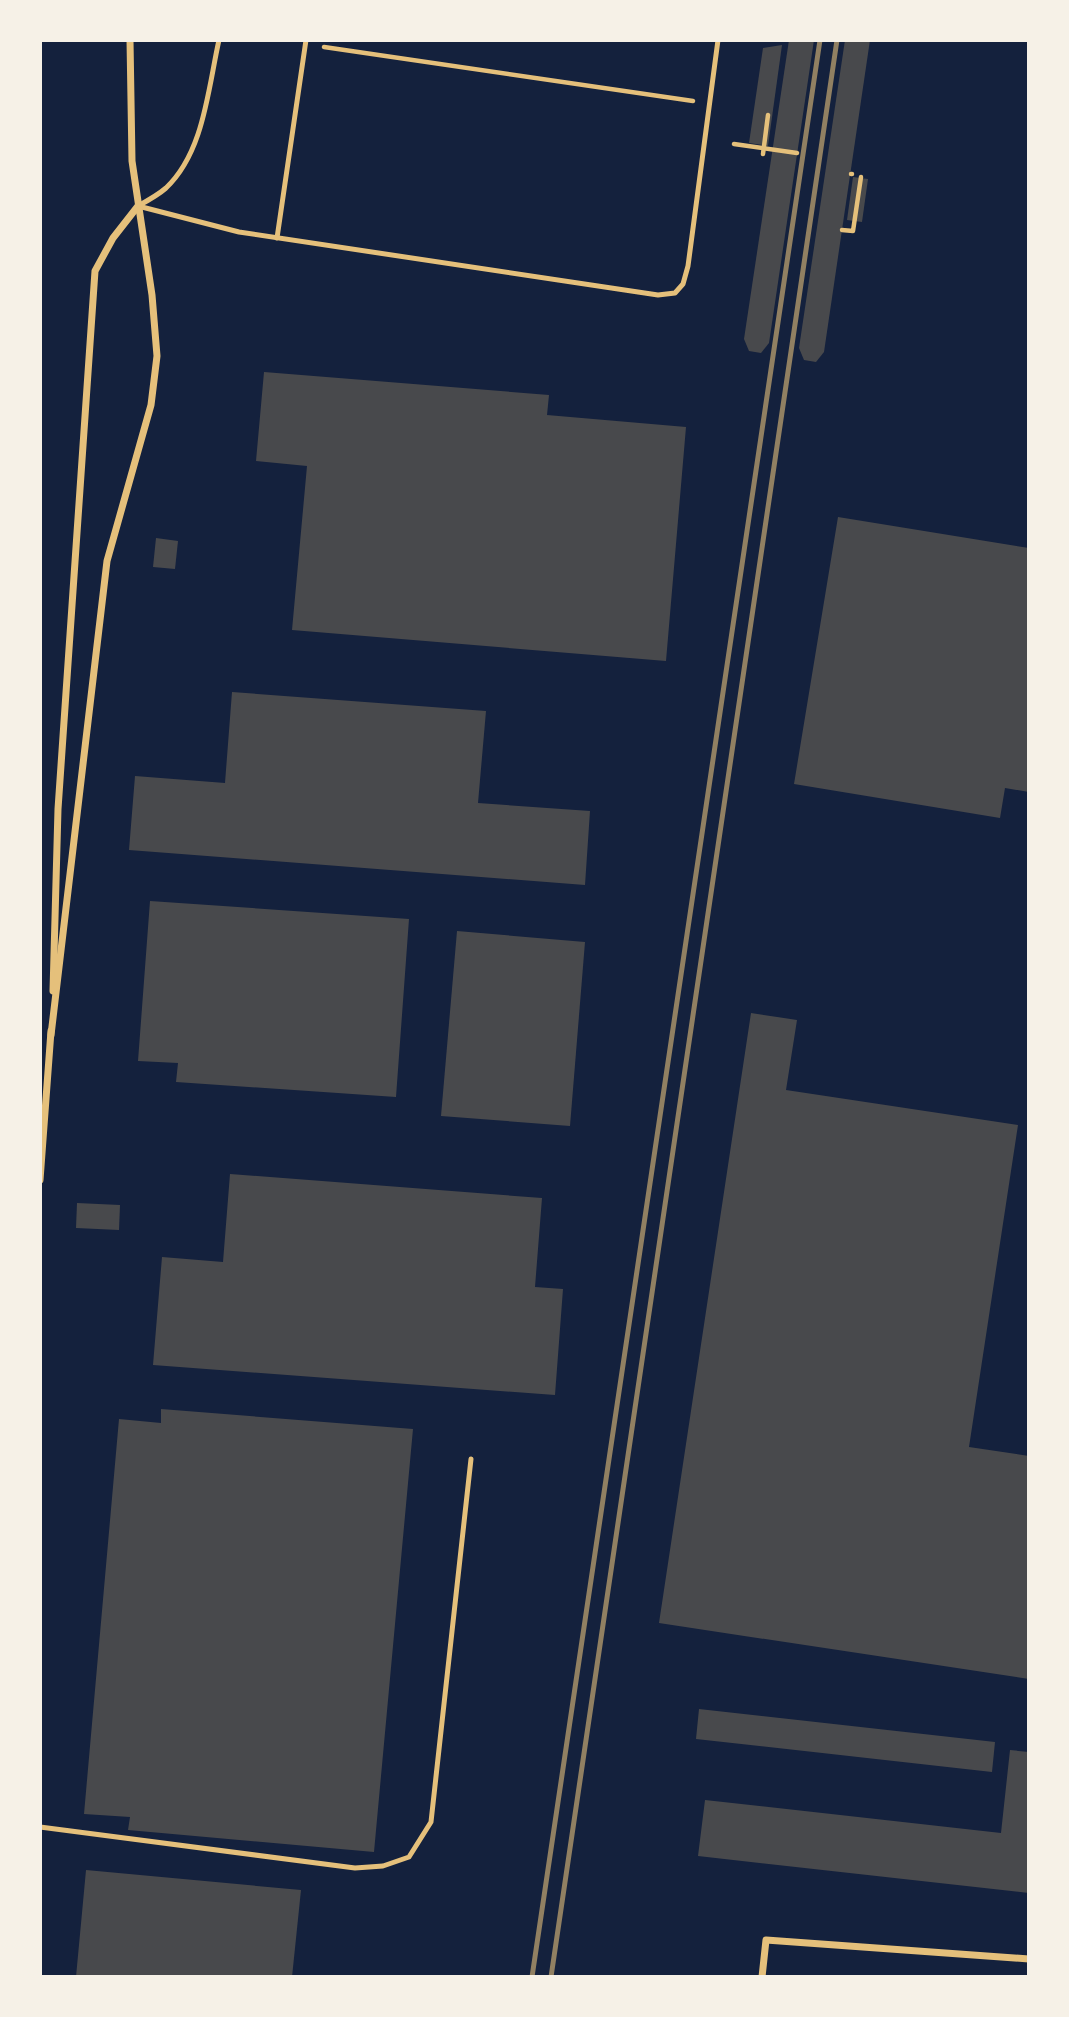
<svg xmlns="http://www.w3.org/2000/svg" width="1069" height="2017" font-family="'Work Sans',sans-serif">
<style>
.building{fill:#48494c}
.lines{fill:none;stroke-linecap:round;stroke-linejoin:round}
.path{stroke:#e5c07b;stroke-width:4.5}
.service{stroke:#e5c07b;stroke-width:5}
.minor{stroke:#e5c07b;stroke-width:7}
.rail{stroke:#918062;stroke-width:5}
</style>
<rect width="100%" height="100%" fill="#14213d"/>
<g class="building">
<path d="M789 40H814L769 343 761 353 749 351 744 339Z"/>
<path d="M845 40H870L824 352 816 362 804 360 799 348Z"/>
<path d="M782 45 768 146 749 143 763 48Z"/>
<path d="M853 177 868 179 862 222 847 220Z"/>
<path d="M264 372 549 395 547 415 686 427 666 661 292 630 307 466 256 461Z"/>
<path d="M838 517 1029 548V792L1005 788 1000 818 794 784Z"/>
<path d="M156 538 178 541 175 569 153 567Z"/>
<path d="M232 692 486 711 478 803 590 811 585 885 129 850 135 776 225 783Z"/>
<path d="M150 901 409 919 396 1097 176 1082 178 1063 138 1061Z"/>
<path d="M457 931 585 942 570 1126 441 1116Z"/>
<path d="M751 1013 797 1020 786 1090 1018 1125 969 1447 1029 1456V1679L659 1623Z"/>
<path d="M230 1174 542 1198 535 1287 563 1289 555 1395 153 1365 162 1257 223 1262Z"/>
<path d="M77 1203 120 1205 119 1230 76 1228Z"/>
<path d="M161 1409 413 1429 374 1852 128 1830 130 1817 84 1814 119 1419 161 1423Z"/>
<path d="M699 1709 995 1742 992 1772 696 1739Z"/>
<path d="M1010 1750 1029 1752V1893L698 1856 705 1800 1001 1833Z"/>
<path d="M86 1870 301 1890 292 1977H76Z"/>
</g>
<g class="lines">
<g class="path">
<path d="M324 47 693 101"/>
<path d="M734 144 797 153"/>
<path d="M763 154 768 115"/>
<path d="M851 174H852"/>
<path d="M842 230 853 231 861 177"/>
</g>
<g class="service">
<path d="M138 206 239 232 658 295 675 293 683 284 688 266 718 40"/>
<path d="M138 206C147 201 158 195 166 188 204 152 208 89 219 40"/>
<path d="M277 238 306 40"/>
<path d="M40 1827 355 1868 383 1866 409 1857 431 1822 471 1459"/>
</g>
<g class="minor">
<path d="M53 991 58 809 95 271 113 238 138 206"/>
<path d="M51 1035 107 561 151 405 157 356 152 295 132 161 130 40"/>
<path d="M40 1180 51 1031"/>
<path d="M762 1977 766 1940 1029 1959"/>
</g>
<g class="rail">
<path d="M532 1977 820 40"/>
<path d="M551 1977 837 40"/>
</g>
</g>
<rect width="1069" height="2017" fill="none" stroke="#f6f1e7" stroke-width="84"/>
</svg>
